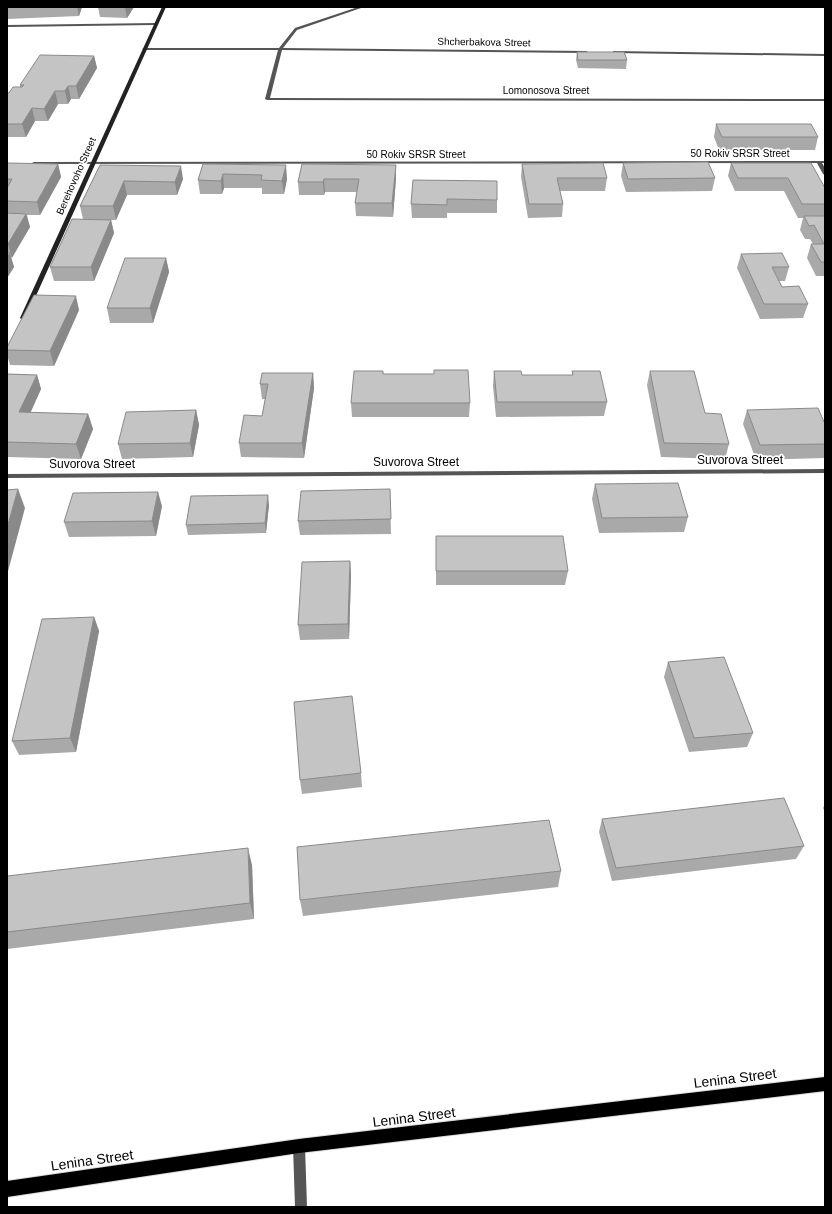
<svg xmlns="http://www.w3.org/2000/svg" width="832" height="1214" font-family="Helvetica,sans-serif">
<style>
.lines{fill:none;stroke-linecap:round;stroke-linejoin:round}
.primary-casing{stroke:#dbdbdb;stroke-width:2}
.lane{fill:#555;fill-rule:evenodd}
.street{fill:#555;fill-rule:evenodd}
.secondary{fill:#222;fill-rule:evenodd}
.primary{fill:#000;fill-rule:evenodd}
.wall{fill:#a9a9a9}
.shaded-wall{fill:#898989}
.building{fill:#c4c4c4;stroke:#898989}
.labels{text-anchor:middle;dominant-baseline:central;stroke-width:3.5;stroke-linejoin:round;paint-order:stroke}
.far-street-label{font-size:10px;fill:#000;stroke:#fff}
.street-label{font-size:12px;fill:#000;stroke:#fff}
.near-street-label{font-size:14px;fill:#000;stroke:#fff}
</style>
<rect width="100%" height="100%" fill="#fff"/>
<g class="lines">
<g class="primary-casing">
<path id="primary" d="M825 1077V1091L299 1153 7 1197V1181L299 1139Z"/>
</g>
<g class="lane">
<path d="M156 23 155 25 7 27V25Z"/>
<path d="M299 1140 303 1142 305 1146 307 1207H295L293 1146 295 1142Z"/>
</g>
<g class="street">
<path d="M358 7H364L297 30 283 48 586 51 588 52 586 53 282 50 270 98 825 99V101L267 100 265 99 278 50H144L142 49 144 48H279L295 28Z"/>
<path d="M613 51 825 54V56L614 53H613Z"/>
<path d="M819 161H825V163H822L825 168V175L823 174 817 163 34 164 32 163 34 162Z"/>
<path d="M825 469V473L7 478V474Z"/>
</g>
<path class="secondary" d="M162 7H166L26 318 23 320 21 319 20 318Z"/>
<use href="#primary" class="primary"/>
</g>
<g class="wall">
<path d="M7 7H82L79 16 7 19Z"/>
<path d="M98 7H134L127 18 100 17Z"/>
<path d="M577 52 627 60 626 69 578 68 576 60Z"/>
<path d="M94 56 97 68 79 99H71L68 104H58L48 121H35L26 137H7V93H9L20 87V85Z"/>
<path d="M716 124 818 137 815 150H719L714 137Z"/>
<path d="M7 163 58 164 61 177 40 215H27L30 227 11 258 14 267 7 278Z"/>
<path d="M623 163 715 178 712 191 626 192 621 176Z"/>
<path d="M731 163 825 188V276H816L807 258 811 244H813L810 239H805L800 230 803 218H798L784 191H735L728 176Z"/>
<path d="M203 164 287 179 284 194H262V188H224L222 194H200L198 180Z"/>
<path d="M302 164 396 178 393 217 356 216 355 203 357 192H325L324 195H299L298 182Z"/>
<path d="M522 164 607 178 605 191H560L563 204 562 217 528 218 521 177Z"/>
<path d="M100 165 183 179 177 195H127L116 220H111L114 233 94 281H54L50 267 83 219 80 206Z"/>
<path d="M413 180 497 200V213H447V218H412L411 204Z"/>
<path d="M741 254 789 267 785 281H779L782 287 808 304 803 318 760 319 737 268Z"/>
<path d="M166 258 169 272 153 323H110L107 308Z"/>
<path d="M79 310 54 366 10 365 7 355V347Z"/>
<path d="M494 371 522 375H572V371L607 402 604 416 496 417 493 386Z"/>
<path d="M650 371 705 413 729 444 725 459 661 457 647 385Z"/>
<path d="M313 373 314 388 304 458 241 457 239 443 262 416 265 399H262L260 384Z"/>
<path d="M7 374 37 375 41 389 30 413 88 414 93 429 81 459 7 457Z"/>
<path d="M383 374 470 403 469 417H352L351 403Z"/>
<path d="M196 410 199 425 193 457 122 459 118 444Z"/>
<path d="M747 410 825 424V458L756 460 743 424Z"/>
<path d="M595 484 688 517 684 532 599 533 592 499Z"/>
<path d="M390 489 391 534 300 535 298 521Z"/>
<path d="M269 505 266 533 188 535 186 525Z"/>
<path d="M162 506 156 536 69 537 64 522Z"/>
<path d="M436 536 568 571 565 585H436Z"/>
<path d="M350 561 351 575 349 639 300 640 298 625Z"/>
<path d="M94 617 99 631 76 752 19 755 12 741Z"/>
<path d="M668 662 753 733 747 747 689 752 664 677Z"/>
<path d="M361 773 362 787 302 794 300 780Z"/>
<path d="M825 804V812L823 808Z"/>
<path d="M602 819 804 846 796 859 612 881 599 832Z"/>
<path d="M252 865 254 919 7 949V876Z"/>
<path d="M561 871 558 887 303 916 300 900Z"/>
</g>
<g class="shaded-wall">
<path d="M77 7H82L79 16Z"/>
<path d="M125 7H134L127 18Z"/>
<path d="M94 56 97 68 79 99 76 86Z"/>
<path d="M68 86 71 99 68 104 65 91Z"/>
<path d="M55 91 58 104 48 121 44 109Z"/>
<path d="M32 108 35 121 26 137 22 124Z"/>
<path d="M58 164 61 177 40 215 37 202Z"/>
<path d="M286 165 287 179 284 194 282 181Z"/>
<path d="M396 165V178L393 217 392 203Z"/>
<path d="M181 166 183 179 177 195 175 182Z"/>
<path d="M223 174 224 188 222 194 221 181Z"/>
<path d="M324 179 325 192 324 195 323 182Z"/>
<path d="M124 181 127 195 116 220 113 206Z"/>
<path d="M26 214 30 227 12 258 8 244Z"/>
<path d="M111 220 114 233 94 281 91 267Z"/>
<path d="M10 253 14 267 7 278V257Z"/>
<path d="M166 258 169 272 153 323 150 308Z"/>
<path d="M76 296 79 310 54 366 50 351Z"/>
<path d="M313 373 314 388 304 458 302 443Z"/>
<path d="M37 375 41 389 24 427 19 412Z"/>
<path d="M196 410 199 425 193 457 190 443Z"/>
<path d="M88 414 93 429 81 459 76 444Z"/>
<path d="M18 489 25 508 7 575V528Z"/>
<path d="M158 492 162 506 156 536 152 521Z"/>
<path d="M268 495 269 505 266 533 265 523Z"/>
<path d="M350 561 351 575 349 639 348 624Z"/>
<path d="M94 617 99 631 76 752 70 738Z"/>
<path d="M248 848 252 865 254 919 250 903Z"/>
</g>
<g class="building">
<path d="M577 52H624L627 60H578Z"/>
<path d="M40 55 94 56 76 86H68L65 91H55L44 109 32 108 22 124H7V93H9L13 87H22L24 85H20Z"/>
<path d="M716 124H811L818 137H722Z"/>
<path d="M708 162 715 178 628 179 623 163Z"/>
<path d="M7 163 58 164 37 202 7 201V188L12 179H7Z"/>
<path d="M603 163 607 178H557L563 204H529L522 164Z"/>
<path d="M731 163H811L825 188V204H802L788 178H738Z"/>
<path d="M203 164 286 165 282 181 261 180 262 175 223 174 221 181 198 180Z"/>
<path d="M302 164 396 165 392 203H355L359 179H324L323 182H298Z"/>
<path d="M100 165 181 166 175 182 124 181 113 206H80Z"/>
<path d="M413 180 497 181V200L447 199V205L411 204Z"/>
<path d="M7 213 26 214 8 244H7Z"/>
<path d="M804 216H825V262H821L811 244H824L814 225 809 226Z"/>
<path d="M72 219 111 220 91 267H50Z"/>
<path d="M7 253H10L7 257Z"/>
<path d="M782 253 789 267H772L782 287 799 286 808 304H764L741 254Z"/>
<path d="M125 258H166L150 308H107Z"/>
<path d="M34 295 76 296 50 351 7 350V347Z"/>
<path d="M434 370H468L470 403H351L354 371H383V374H434Z"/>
<path d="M494 371H521L522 375H573L572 371H600L607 402H497Z"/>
<path d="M650 371H694L705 413 721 414 729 444 664 443Z"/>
<path d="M262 373H313L302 443H239L244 415 262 416 268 384H260Z"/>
<path d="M7 374 37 375 19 412 88 414 76 444 7 442Z"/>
<path d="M818 408 825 424V444L760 445 747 410Z"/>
<path d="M196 410 190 443 118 444 126 412Z"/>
<path d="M678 483 688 517 602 518 595 484Z"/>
<path d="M18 489 7 528V490Z"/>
<path d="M390 489 391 519 298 521 301 491Z"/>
<path d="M158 492 152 521 64 522 73 493Z"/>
<path d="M268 495 265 523 186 525 191 496Z"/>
<path d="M436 536H563L568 571H436Z"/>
<path d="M350 561 348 624 298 625 302 562Z"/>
<path d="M94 617 70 738 12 741 42 619Z"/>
<path d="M724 657 753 733 694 738 668 662Z"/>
<path d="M352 696 361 773 300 780 294 702Z"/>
<path d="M784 798 804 846 616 868 602 819Z"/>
<path d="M549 820 561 871 300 900 297 847Z"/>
<path d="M248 848 250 903 7 932V876Z"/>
</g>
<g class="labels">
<g class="far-street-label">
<text transform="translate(484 42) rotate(1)">Shcherbakova Street</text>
<text x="546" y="90">Lomonosova Street</text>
<text x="740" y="153">50 Rokiv SRSR Street</text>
<text x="416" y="154">50 Rokiv SRSR Street</text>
<text transform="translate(76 176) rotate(-66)">Berehovoho Street</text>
</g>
<g class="street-label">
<text x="740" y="460">Suvorova Street</text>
<text x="416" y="462">Suvorova Street</text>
<text x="92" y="464">Suvorova Street</text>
</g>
<g class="near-street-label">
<text transform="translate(735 1078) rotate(-7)">Lenina Street</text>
<text transform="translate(414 1117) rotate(-7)">Lenina Street</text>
<text transform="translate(92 1160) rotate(-8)">Lenina Street</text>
</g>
</g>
<rect width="832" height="1214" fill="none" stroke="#000000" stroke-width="16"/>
</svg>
